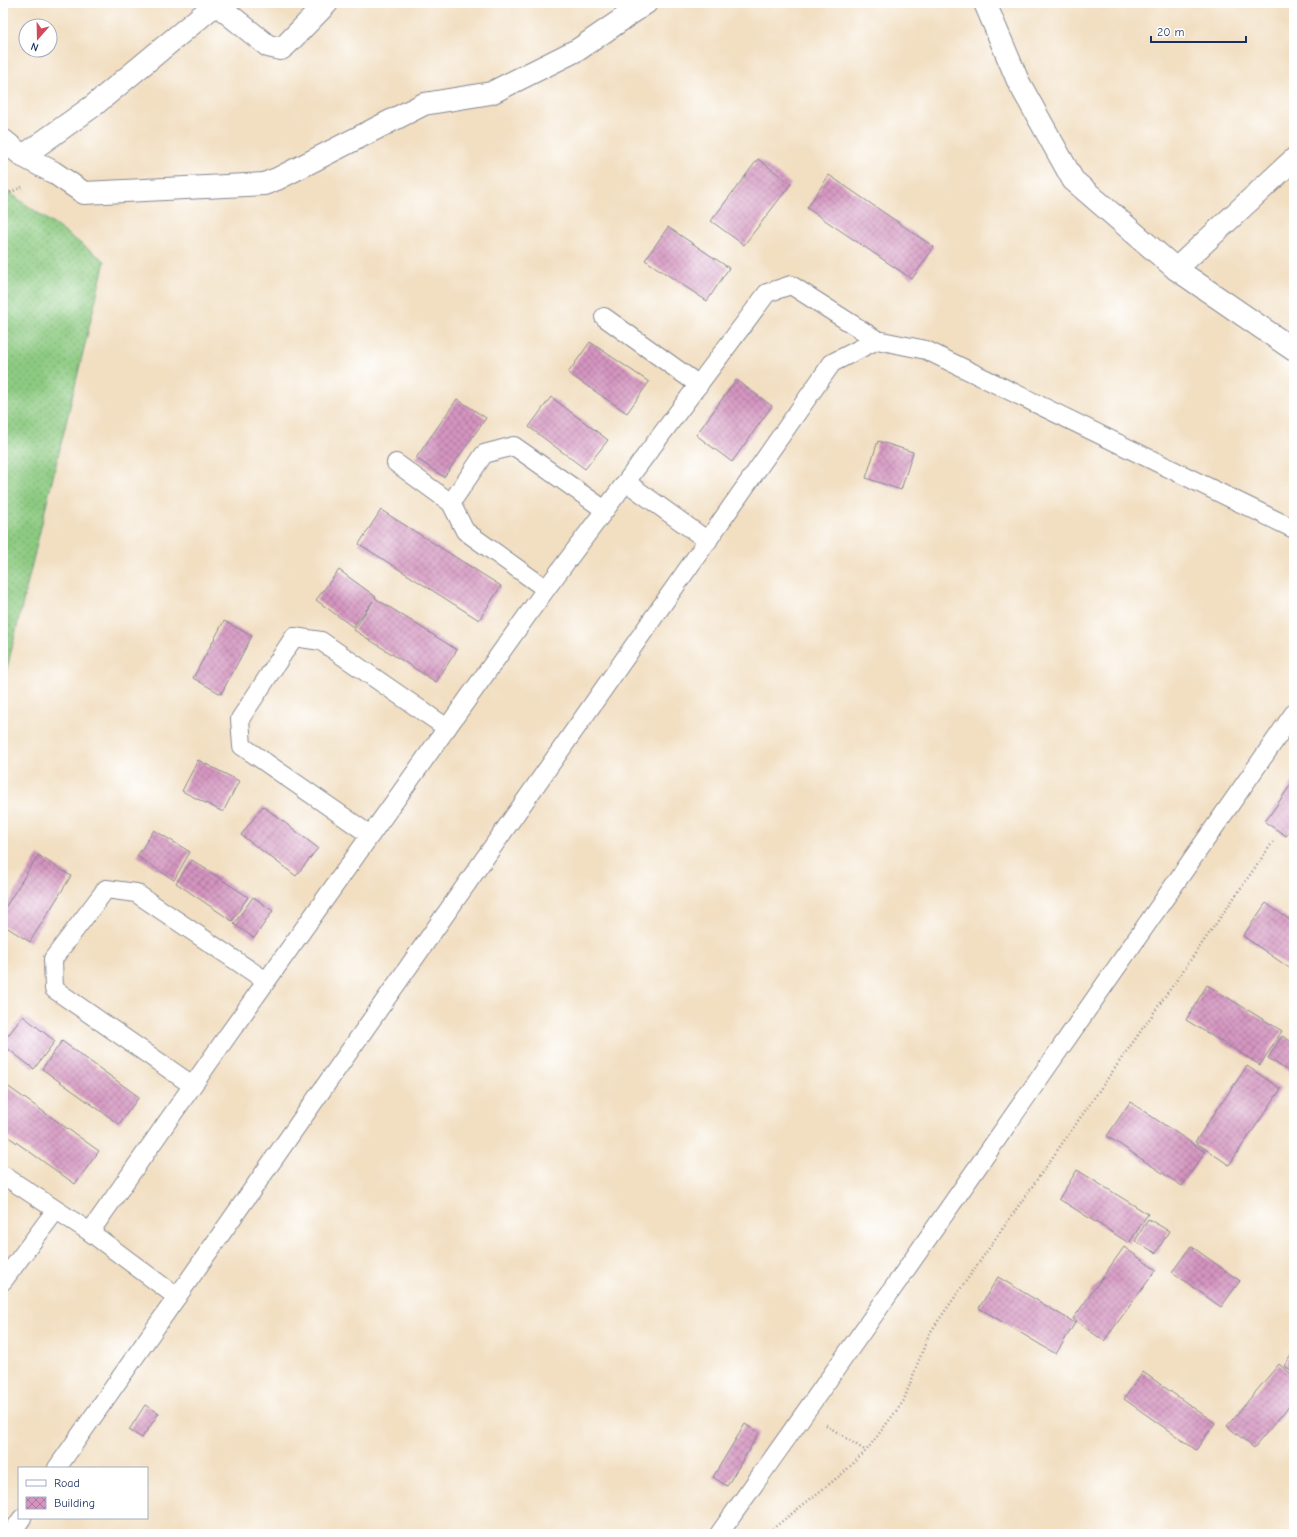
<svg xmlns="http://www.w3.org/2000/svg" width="1297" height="1537" font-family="'Comic Neue',sans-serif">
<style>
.grass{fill:url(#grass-dots);stroke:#547c70}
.building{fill:url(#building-cross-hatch)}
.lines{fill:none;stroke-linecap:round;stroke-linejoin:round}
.service-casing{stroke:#868790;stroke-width:20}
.minor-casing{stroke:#868790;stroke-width:24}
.path{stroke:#868790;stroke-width:2.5;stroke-dasharray:1 3;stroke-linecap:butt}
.service{stroke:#fff;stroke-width:18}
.minor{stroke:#fff;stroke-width:22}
</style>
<defs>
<pattern id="grass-dots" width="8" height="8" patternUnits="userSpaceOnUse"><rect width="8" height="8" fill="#8dca81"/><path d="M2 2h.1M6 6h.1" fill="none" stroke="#72a46d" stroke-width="1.8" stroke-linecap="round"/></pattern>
<pattern id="building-cross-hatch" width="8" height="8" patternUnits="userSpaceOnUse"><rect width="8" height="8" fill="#d494bf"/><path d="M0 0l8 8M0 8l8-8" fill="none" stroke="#ab799e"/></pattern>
</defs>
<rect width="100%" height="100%" fill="#fff"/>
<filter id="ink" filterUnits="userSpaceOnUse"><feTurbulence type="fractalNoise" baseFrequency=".025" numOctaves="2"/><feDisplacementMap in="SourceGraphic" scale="8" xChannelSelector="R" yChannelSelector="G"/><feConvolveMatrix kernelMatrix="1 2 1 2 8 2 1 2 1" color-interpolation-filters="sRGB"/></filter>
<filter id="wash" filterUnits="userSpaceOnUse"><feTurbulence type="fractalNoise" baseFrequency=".012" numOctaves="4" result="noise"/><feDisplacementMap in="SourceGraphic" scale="16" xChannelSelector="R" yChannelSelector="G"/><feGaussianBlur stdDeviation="0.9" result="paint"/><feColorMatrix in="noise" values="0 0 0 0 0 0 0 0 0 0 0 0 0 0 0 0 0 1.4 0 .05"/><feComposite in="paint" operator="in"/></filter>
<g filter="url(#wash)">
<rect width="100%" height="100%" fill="#f2dfc2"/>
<path class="grass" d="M3 188 105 261 3 685Z"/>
<g id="blocks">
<g class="building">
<path d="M758 159 791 184 744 245 711 221Z"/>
<path d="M829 175 934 247 912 279 807 208Z"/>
<path d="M668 227 729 268 707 301 645 260Z"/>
<path d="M590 342 649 382 627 413 568 373Z"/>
<path d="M736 380 772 406 732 462 696 435Z"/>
<path d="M551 397 608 440 585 469 529 427Z"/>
<path d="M457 399 486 418 444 477 416 458Z"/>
<path d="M878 441 913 452 901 490 866 478Z"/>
<path d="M381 510 501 586 479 620 359 544Z"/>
<path d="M339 570 376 597 375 598 457 650 436 682 354 630 373 601 353 627 316 600Z"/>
<path d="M224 621 252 636 221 694 193 678Z"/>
<path d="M198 760 239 781 223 812 182 791Z"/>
<path d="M1294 780V824L1286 836 1265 822Z"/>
<path d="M263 806 318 848 296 876 241 835Z"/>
<path d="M154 830 190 852 174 880 137 856Z"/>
<path d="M38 855 71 876 30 942 3 925V911Z"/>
<path d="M192 860 248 897 232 921 176 883Z"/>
<path d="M253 897 273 911 254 938 234 924Z"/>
<path d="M1266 903 1294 923V965L1291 969 1243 936Z"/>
<path d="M1207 985 1282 1031 1260 1065 1186 1020Z"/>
<path d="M23 1016 55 1041 34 1069 3 1045V1042Z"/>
<path d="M1282 1036 1294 1043V1075L1268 1058Z"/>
<path d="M62 1041 139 1097 119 1124 42 1069Z"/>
<path d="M1247 1066 1281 1089 1229 1165 1195 1142Z"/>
<path d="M3 1083 99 1151 75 1184 3 1133Z"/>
<path d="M1130 1102 1205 1152 1182 1186 1107 1136Z"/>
<path d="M1077 1170 1148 1214 1129 1243 1059 1199Z"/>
<path d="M1148 1219 1169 1231 1156 1253 1135 1241Z"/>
<path d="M1191 1246 1240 1281 1221 1307 1172 1272Z"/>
<path d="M1124 1247 1156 1270 1104 1341 1073 1319Z"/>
<path d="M998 1277 1075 1323 1056 1354 979 1308Z"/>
<path d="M1294 1351V1372L1284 1366Z"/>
<path d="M1279 1364 1294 1376V1400L1254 1448 1227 1426Z"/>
<path d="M1143 1372 1215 1423 1196 1450 1124 1399Z"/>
<path d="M145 1405 159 1413 142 1438 129 1430Z"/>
<path d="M745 1424 759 1433 727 1486 713 1477Z"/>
</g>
</g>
</g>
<g filter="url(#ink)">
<use href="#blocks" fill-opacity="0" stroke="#868790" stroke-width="1"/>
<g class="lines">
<g class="service-casing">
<g id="service">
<path d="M604 317 699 385"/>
<path d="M396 463 451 503 465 531 546 589"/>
<path d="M626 482 708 541"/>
<path d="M451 503 484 454 514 446 605 510"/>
<path d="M370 835 242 746 240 719 294 637 321 641 447 728"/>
<path d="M192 1085 54 989 53 959 106 889 136 893 266 981"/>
<path d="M3 1175 90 1232 177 1297"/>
<path d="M90 1232 228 1035 546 589 767 293 791 285 877 340"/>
<path d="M3 1281 56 1210"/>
<path d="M57 1468 832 363 877 340 926 350 1294 529"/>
<path d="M11 1534 22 1518"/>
<path d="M719 1534 891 1291 1294 713"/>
</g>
</g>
<g class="minor-casing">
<g id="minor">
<path d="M985 3 1018 81 1073 180 1176 269 1294 350"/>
<path d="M3 140 23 156 53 172 84 193 264 184 277 179 424 104 491 93 579 49 646 3"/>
<path d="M23 156 93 106 216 4 268 46 281 49 287 44 327 3"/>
<path d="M1176 269 1294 159"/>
</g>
</g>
<g class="path">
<path d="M3 196 22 187"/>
<path d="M826 1425 866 1451"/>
<path d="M766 1534 842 1474 866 1451 903 1402 929 1334 1273 842"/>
</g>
<use href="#service" class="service"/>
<use href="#minor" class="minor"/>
</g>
</g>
<rect width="1297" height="1537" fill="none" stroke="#fff" stroke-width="16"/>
<rect x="18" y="1467" width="130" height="52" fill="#ffffff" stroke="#a4acbf"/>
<rect x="26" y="1480" width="20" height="6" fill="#ffffff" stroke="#a4acbf"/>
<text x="54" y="1487" font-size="12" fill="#1b2f5e">Road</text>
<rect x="26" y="1497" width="20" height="12" fill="url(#building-cross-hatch)" stroke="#a4acbf"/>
<text x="54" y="1507" font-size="12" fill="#1b2f5e">Building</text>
<g transform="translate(38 38) rotate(200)"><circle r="19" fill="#ffffff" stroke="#a4acbf"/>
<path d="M0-3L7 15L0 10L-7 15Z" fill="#d1495b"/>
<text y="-6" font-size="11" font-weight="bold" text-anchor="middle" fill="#1b2f5e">N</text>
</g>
<path d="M1151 36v6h95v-6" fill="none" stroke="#1b2f5e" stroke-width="2"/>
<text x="1157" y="36" font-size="12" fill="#1b2f5e" stroke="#ffffff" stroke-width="3" paint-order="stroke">20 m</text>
</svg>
